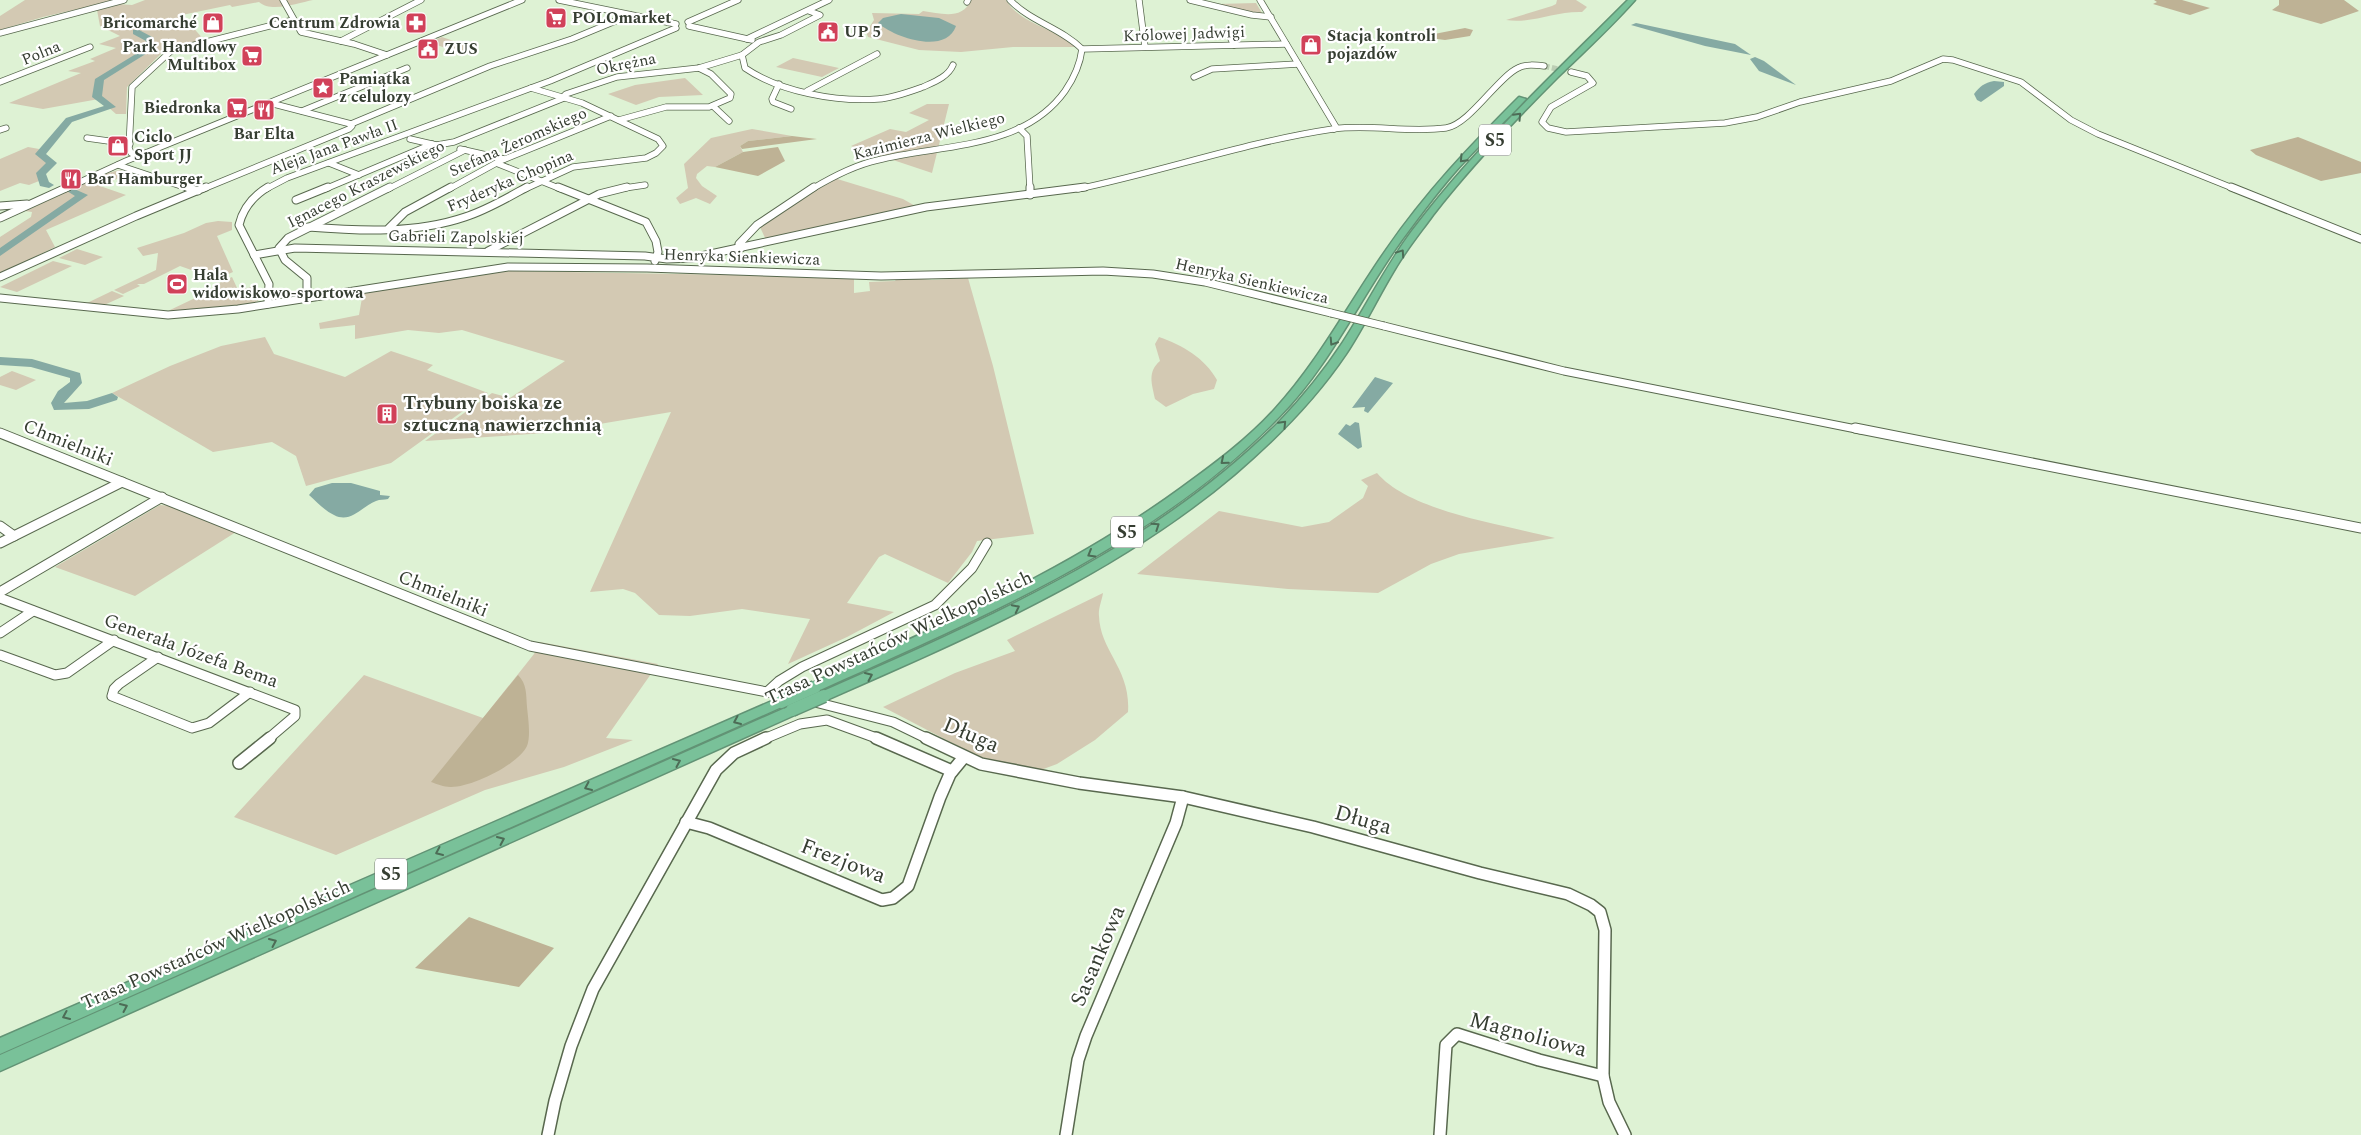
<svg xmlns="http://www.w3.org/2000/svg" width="2361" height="1135" font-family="Spectral,serif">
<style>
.green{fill:#d3c9b3}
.forest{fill:#beb295}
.water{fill:#85aaa3}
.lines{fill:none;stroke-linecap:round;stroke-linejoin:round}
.river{fill:#85aaa3;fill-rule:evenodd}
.minor-tunnel{stroke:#bcceb4;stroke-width:5.5;stroke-dasharray:5.5 2.5;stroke-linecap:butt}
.minor-far3-casing{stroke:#58684e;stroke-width:7}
.minor-far2-casing{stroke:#58684e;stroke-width:9}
.minor-far1-casing{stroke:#58684e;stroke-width:11}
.minor-casing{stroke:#58684e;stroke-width:14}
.highway-casing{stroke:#629375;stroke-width:3}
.minor-far3{stroke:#fff;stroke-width:5.5}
.minor-far2{stroke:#fff;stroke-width:7}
.minor-far1{stroke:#fff;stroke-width:9}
.minor{stroke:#fff;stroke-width:11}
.highway{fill:#79c199;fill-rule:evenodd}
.minor-bridge-casing{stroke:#58684e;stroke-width:9;stroke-linecap:butt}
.highway-bridge-casing{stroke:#629375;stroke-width:15;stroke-linecap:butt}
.minor-bridge{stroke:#fff;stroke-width:7}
.highway-bridge{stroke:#79c199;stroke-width:12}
.oneway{stroke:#4d6c56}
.labels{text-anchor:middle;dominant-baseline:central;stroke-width:4.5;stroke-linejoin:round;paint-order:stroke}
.far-poi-label{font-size:16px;font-weight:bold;fill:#363e32;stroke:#fff;text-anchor:start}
.far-street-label{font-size:16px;fill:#363e32;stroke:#fff}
.shield{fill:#fff;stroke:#727870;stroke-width:1}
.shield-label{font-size:18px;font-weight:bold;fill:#363e32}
.poi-label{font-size:19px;font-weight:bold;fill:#363e32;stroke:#fff;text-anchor:start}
.street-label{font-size:19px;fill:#363e32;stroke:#fff}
.near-street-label{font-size:22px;fill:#363e32;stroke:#fff}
</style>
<rect width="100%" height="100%" fill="#def2d4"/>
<g class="green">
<path d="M25 0H118L43 17 0 30V16Z"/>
<path d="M145 0H313C298 3 271 13 259 2L232 7 230 5 182 15 205 41 178 48 176 44 170 45 127 87 126 114H116L99 99 43 109 9 103 81 73 68 71 95 61 90 59 116 48 99 44 120 36 100 26 97 10 118 4 132 5Z"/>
<path d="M971 0H1006C1021 25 1054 27 1075 47H1013L961 52 919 50 868 37 866 32 874 20 872 13 919 14 923 11C940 13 962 21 971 0Z"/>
<path d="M1196 0 1217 4 1256 3 1262 13 1251 14Z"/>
<path d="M1557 0H1576L1587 7 1582 12C1555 11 1532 24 1506 20L1552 6 1556 4Z"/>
<path d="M442 37 474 48 459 53 429 42Z"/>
<path d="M793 58 839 68 822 77 776 67Z"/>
<path d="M685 78 703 95 659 97 636 105 608 94 635 85Z"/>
<path d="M927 104H949L932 173 851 146 890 129 906 132 929 120 909 113Z"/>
<path d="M752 129 792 136 748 141 740 146 743 152 715 167 707 166 697 174 696 178 702 186 717 196 710 204 696 198 680 204 676 198 688 188 684 164 711 138Z"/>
<path d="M28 147 39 149 38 155 48 164 38 173 39 181 29 185 20 183 0 191V159Z"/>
<path d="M119 170 131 173 100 186 126 195 46 230 55 247 0 274V237L31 217 32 212 25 211 105 174Z"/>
<path d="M834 178 903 199 917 207 766 240 760 227Z"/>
<path d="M218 221 232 222V230L217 236 233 272 217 279 180 266 144 284H137L140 286 123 294 114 290 156 270 158 253 143 256 137 248 184 233 206 223Z"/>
<path d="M77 249 103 257 85 265 59 258Z"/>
<path d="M53 261 72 266 17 292 0 287Z"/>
<path d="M510 271 854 277V293L870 291 869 282 895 281 898 277 932 280 968 278 993 366 1034 534 977 541 972 552 948 583 885 554 879 557 847 603 894 612 847 637 788 664 810 619 742 609 690 616 659 615 635 593 623 589 590 592 671 412 546 433 425 441 492 393 510 398 565 361 462 330 439 333 408 330 355 339V325L320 329 319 323 359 315 363 292Z"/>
<path d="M232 277 238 290 256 286 260 292 259 300 247 307 165 315 170 310 212 290 221 282Z"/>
<path d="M112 291 124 296 102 306 85 304Z"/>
<path d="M265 337 274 354 345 377 391 351 433 365 427 370 488 393 391 463 306 486 296 456 272 442 213 452 112 393 170 366 221 346Z"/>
<path d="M1159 337C1182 345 1205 358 1217 380L1214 389 1193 394 1166 407 1155 399C1152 384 1147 372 1160 361L1155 344Z"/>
<path d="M12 371 36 380 16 390 0 385V377Z"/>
<path d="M1377 473C1410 512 1506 525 1555 538L1459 554 1431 564 1378 593 1288 589 1137 574 1219 511 1302 527 1329 522 1363 498 1368 486 1361 480Z"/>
<path d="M160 505 171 506 236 532 135 596 55 567Z"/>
<path d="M1103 593C1102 600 1098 609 1099 616 1100 651 1131 669 1128 712L1095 740 1057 764 1038 771 983 759 883 707 955 673 1015 651 1007 640Z"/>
<path d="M540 642 658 664 606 738 633 740 564 767 485 790 336 855 234 817 364 675 483 718 534 654Z"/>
</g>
<g class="forest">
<path d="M2154 0H2182L2210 8 2190 15 2153 4 2157 2Z"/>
<path d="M2279 0H2344L2359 11 2321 24 2272 10 2279 5Z"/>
<path d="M1465 28 1473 30 1470 36 1445 40 1429 38V35Z"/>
<path d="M792 136 817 139 742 149 740 146 748 141Z"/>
<path d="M2298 137 2361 162V173L2321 181 2256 155 2250 150Z"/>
<path d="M778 147 785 161 758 176 715 167 743 152Z"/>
<path d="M518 675C527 684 526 694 527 707 528 717 531 736 527 746 518 765 470 788 450 787 444 787 437 784 431 782Z"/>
<path d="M469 917 554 948 519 987 415 968Z"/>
</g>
<g class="water">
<path d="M901 14 939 18 956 26C946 55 895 38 878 23L883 18Z"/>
<path d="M1636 23 1735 44 1751 55 1705 46 1631 25Z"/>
<path d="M1755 57 1764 61 1796 85 1759 71 1750 59Z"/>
<path d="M1994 81 2004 82V86L1981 102 1977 100 1974 94C1980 86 1984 83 1994 81Z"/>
<path d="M1375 377 1393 383 1368 413 1364 411 1365 407 1352 408Z"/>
<path d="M1355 422 1359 423 1362 447 1358 449 1338 434 1346 424 1350 426Z"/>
<path d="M332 483H351L380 491V495L390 496 388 499C384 500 380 499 376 501 362 506 351 524 334 515 325 511 317 502 309 495L315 488Z"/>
</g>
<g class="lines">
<g class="river">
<path d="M133 30H139L154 38 152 50 104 80 102 96 116 107 72 122 46 154 57 163 46 174 49 182 54 185 49 188 40 186 36 173 46 163 35 154 66 118 104 106 92 97 95 79 144 49 146 41 133 34Z"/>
<path d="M72 188 88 195 0 256V248L75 196 67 191Z"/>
<path d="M0 357 32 359 80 373 82 383 64 403 87 401 112 393 118 397 117 400 89 409 54 410 51 403 58 391 70 382V378L31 367 0 365Z"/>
</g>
<path class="minor-tunnel" d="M1544 66 1571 72"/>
<g class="minor-far3-casing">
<g id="minor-far3">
<path d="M283 0 301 32 354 44 387 55"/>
<path d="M559 0 676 24"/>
<path d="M1139 0 1145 47"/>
<path d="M1190 0 1252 15 1271 17"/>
<path d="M1260 0 1336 127 1334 129"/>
<path d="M967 2 968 0"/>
<path d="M809 11 820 15 781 35 759 42 742 55 745 68C780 92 836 102 878 99 893 98 909 92 923 87 934 82 948 77 953 65"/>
<path d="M688 22 738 0"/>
<path d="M689 26 752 40"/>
<path d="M1227 31 1234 45"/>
<path d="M0 33 124 0"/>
<path d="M747 39 829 0"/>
<path d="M341 41 421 0"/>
<path d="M1082 49 1286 44"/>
<path d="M1571 72 1587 76 1593 83 1551 107 1542 122 1548 128 1566 132 1725 123 1757 117 1800 102 1891 81 1943 59 1953 60 2021 82 2071 120 2098 134 2235 189"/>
<path d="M1194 77 1212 69 1298 64"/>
<path d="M0 82 90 47"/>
<path d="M779 84 772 99 773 102 791 109"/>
<path d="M807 91 877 54"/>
<path d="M562 98 566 94 617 77 699 68 742 55"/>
<path d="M270 103 351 124"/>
<path d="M713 106 729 121"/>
<path d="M302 111 407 68"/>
<path d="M619 120 666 107H709L730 98 731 94 711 74 699 68"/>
<path d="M351 124 490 66 572 39 630 15"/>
<path d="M1019 128 1027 136 1030 189"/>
<path d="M0 130 6 128"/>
<path d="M87 138 130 144"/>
<path d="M410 139 436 145"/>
<path d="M437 145 454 142 564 98"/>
<path d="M460 149 504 159"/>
<path d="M138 156 131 153 129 148 132 87 171 51 293 20"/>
<path d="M329 163 359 175"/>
<path d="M496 163 561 189"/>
<path d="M118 165 190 189"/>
<path d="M65 189 126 161 522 0"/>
<path d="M203 189 349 129 352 126 351 124"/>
<path d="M266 189 287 178 550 81 676 28"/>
<path d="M325 189 432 144"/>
<path d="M388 189 465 150"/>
<path d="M449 189 500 161 611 116"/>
<path d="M525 189 573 167 646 158 656 153 663 146 658 139 582 103 531 88"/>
<path d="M618 189 645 185"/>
<path d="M812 189C832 177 855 165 878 160 941 144 1023 150 1065 91 1074 78 1080 65 1082 49 1061 28 1031 22 1010 0"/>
<path d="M1078 189C1164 171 1246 142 1333 129 1370 124 1409 133 1446 128 1469 125 1498 77 1518 68 1526 64 1535 65 1544 66"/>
</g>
</g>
<g class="minor-far2-casing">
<g id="minor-far2">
<path d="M187 187 198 191"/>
<path d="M558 187 646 222 656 241 658 252 655 261"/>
<path d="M1030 187V195"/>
<path d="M2231 187 2361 239"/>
<path d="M296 200 328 187"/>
<path d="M0 206 27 204"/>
<path d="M0 218 68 187"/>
<path d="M308 227C359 231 415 234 465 217 487 210 507 198 527 187"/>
<path d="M389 228 405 212 451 187"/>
<path d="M741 248 739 244 757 225 814 187"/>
<path d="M488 251 599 194 627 187"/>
<path d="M254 255 295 248 645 256 667 259 692 258 926 207 1085 187"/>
<path d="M0 277 136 216 206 187"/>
<path d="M307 291V278L285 260 279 248 288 238 390 187"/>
<path d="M0 298 168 315 238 309 508 267 647 268 881 276 1103 271 1153 274 1205 282 1331 313"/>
<path d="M268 304 269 284 239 225C243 208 253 196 268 187"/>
<path d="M1384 326 1564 371 1861 430"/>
</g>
</g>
<g class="minor-far1-casing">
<g id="minor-far1">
<path d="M1855 428 2361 528"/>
<path d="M0 433 530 646 793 697"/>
<path d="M0 526 14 536"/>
<path d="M0 543 122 482"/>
<path d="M0 592 162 497"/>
<path d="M0 598 295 710V716L268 739"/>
<path d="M0 633 33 611"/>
<path d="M0 655 55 675 67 673 114 640"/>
<path d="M158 657 119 684 114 689 112 696 192 728 209 723 250 692"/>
<path d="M767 692 779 681 802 667 935 605 972 568 987 543"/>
<path d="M811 701 893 722 928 739"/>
<path d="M764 739 800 724 827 720 879 739"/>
</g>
</g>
<g class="minor-casing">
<g id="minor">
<path d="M876 738 952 771"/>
<path d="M926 738 981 764 1079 783 1183 797 1313 827 1480 873 1568 894 1591 905 1600 912 1605 930 1603 1076 1609 1102 1625 1135"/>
<path d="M239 763 270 738"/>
<path d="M686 822 709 828 882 900 893 898 908 886 940 797 950 774 964 757"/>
<path d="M548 1135 555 1101 571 1046 593 989 716 770 734 753 766 738"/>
<path d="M1066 1135 1078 1060 1086 1036 1176 823 1183 797"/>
<path d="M1440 1135 1446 1045 1457 1034 1539 1060 1603 1076"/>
</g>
</g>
<g class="highway-casing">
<g id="highway">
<path d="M1628 0H1635C1611 27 1584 52 1558 77 1514 121 1471 166 1433 215 1420 233 1406 250 1395 269 1378 297 1364 327 1346 354 1315 400 1276 439 1235 474 1116 575 969 637 829 699H819L817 696 819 693C981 621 1151 550 1278 423 1302 398 1324 371 1343 342 1367 305 1386 266 1412 231 1476 146 1553 75 1628 0Z"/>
<path d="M1519 97 1526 99C1507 120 1485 139 1466 160 1442 185 1422 213 1401 241 1360 298 1330 365 1280 416 1157 544 979 619 820 690H810L808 687 810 684C938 627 1067 571 1181 488 1214 464 1248 439 1275 409 1319 361 1349 303 1386 250 1426 192 1469 147 1519 97Z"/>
<path d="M781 697 786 699 788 702 786 705 0 1054V1038Z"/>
<path d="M792 705 797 706 799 710 797 714 0 1071V1055Z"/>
</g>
</g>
<use href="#minor-far3" class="minor-far3"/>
<use href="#minor-far2" class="minor-far2"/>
<use href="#minor-far1" class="minor-far1"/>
<use href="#minor" class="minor"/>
<use href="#highway" class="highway"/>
<g class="minor-bridge-casing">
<path id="minor-bridge" d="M1331 313 1384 326"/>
</g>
<g class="highway-bridge-casing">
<g id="highway-bridge">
<path d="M781 702 815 687"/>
<path d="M792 710 824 696"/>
</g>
</g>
<use href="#minor-bridge" class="minor-bridge"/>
<use href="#highway-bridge" class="highway-bridge"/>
</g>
<defs><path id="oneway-chevron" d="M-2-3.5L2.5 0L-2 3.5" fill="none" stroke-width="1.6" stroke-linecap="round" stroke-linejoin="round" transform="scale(1.25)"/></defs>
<g class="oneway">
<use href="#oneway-chevron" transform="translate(1518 116) rotate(-47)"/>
<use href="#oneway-chevron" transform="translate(1463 159) rotate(133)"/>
<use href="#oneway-chevron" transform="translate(1401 253) rotate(-56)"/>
<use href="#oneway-chevron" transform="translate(1333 342) rotate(123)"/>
<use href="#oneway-chevron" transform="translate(1283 424) rotate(-46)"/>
<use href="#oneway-chevron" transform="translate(1224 461) rotate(140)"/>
<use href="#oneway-chevron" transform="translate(1156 526) rotate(-34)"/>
<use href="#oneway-chevron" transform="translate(1091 554) rotate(150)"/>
<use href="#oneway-chevron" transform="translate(1016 608) rotate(-27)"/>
<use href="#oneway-chevron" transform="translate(869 676) rotate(-24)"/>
<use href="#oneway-chevron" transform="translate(737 721) rotate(156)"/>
<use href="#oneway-chevron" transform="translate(677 762) rotate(-24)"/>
<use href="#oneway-chevron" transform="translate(588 787) rotate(156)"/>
<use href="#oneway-chevron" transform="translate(501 840) rotate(-24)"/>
<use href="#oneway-chevron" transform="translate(439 852) rotate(156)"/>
<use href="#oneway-chevron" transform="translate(273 942) rotate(-24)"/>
<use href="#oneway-chevron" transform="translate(124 1007) rotate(-24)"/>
<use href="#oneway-chevron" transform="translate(66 1016) rotate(156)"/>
</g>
<defs>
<g id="supermarket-square" transform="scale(1.125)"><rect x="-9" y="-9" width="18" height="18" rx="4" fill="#d14159" stroke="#fff"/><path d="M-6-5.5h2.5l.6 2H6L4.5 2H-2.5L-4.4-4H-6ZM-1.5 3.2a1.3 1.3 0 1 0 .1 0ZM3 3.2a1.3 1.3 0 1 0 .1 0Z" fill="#fff"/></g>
<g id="shop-square" transform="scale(1.125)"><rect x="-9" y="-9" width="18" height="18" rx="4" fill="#d14159" stroke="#fff"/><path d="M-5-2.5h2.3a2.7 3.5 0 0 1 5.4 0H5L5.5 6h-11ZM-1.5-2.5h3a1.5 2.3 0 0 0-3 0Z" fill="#fff"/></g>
<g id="pharmacy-square" transform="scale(1.125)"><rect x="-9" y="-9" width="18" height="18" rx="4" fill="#d14159" stroke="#fff"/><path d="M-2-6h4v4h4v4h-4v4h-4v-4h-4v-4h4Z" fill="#fff"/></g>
<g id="civic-square" transform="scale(1.125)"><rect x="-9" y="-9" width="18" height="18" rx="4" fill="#d14159" stroke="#fff"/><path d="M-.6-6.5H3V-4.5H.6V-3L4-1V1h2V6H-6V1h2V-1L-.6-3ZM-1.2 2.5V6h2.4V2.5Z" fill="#fff"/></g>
<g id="sight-square" transform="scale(1.125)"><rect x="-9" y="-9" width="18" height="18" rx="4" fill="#d14159" stroke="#fff"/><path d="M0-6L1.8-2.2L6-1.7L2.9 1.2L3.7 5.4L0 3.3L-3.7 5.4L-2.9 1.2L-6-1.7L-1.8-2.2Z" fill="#fff"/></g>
<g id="restaurant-square" transform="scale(1.125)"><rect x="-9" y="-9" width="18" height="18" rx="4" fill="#d14159" stroke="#fff"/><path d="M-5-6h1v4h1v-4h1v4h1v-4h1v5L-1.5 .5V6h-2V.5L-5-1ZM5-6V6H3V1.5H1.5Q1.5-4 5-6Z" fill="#fff"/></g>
<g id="stadium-square" transform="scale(1.125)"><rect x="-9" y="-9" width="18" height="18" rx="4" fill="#d14159" stroke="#fff"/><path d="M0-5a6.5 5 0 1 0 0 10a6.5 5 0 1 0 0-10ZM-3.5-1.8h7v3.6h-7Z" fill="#fff"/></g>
<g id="building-square" transform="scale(1.125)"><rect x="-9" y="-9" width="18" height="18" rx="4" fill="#d14159" stroke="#fff"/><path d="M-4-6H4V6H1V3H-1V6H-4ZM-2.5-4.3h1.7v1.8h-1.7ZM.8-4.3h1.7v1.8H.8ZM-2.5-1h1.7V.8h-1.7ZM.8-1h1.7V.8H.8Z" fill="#fff"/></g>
</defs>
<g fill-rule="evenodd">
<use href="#supermarket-square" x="556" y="18"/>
<use href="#shop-square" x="213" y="23"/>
<use href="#pharmacy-square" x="416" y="23"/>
<use href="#civic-square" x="828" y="32"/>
<use href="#shop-square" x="1311" y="45"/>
<use href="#civic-square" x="428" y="49"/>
<use href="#supermarket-square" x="252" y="56"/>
<use href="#sight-square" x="323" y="88"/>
<use href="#supermarket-square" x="237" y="108"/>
<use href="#restaurant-square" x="264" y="110"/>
<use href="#shop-square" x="118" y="146"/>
<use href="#restaurant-square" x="71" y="179"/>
<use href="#stadium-square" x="177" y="284"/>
<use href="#building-square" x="387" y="414"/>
</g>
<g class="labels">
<g class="far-poi-label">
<text x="572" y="18">POLOmarket</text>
<text x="197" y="23" text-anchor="end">Bricomarché</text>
<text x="400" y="23" text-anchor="end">Centrum Zdrowia</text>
<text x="844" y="32">UP 5</text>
<text x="1327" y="36">Stacja kontroli<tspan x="1327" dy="18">pojazdów</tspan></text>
<text x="236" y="47" text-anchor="end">Park Handlowy<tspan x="236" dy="18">Multibox</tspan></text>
<text x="444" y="49">ZUS</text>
<text x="339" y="79">Pamiątka<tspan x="339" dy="18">z celulozy</tspan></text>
<text x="221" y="108" text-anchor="end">Biedronka</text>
<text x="264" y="134" text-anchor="middle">Bar Elta</text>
<text x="134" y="137">Ciclo<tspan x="134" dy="18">Sport JJ</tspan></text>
<text x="87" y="179">Bar Hamburger</text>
<text x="193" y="275">Hala<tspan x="193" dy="18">widowiskowo-sportowa</tspan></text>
</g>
<g class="far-street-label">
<text transform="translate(1184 34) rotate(-2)">Królowej Jadwigi</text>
<text transform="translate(41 53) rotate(-22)">Polna</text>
<text transform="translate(626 64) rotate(-11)">Okrężna</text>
<text transform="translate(929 136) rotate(-14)">Kazimierza Wielkiego</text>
<text transform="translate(518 142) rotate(-24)">Stefana Żeromskiego</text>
<text transform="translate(334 147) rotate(-20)">Aleja Jana Pawła II</text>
<text transform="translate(510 181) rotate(-23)">Fryderyka Chopina</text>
<text transform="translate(366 184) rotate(-27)">Ignacego Kraszewskiego</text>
<text transform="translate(456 237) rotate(1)">Gabrieli Zapolskiej</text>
<text transform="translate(742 257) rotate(2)">Henryka Sienkiewicza</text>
<text transform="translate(1252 281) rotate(13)">Henryka Sienkiewicza</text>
</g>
<g class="shield">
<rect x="1479" y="124.5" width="32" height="31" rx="4"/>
<rect x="1111" y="516.5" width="32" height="31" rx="4"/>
<rect x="375" y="858.5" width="32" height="31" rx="4"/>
</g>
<g class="shield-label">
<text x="1495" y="140">S5</text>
<text x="1127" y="532">S5</text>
<text x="391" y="874">S5</text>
</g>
<g class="poi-label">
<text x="403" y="403">Trybuny boiska ze<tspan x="403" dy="22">sztuczną nawierzchnią</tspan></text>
</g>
<g class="street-label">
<text transform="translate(68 443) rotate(22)">Chmielniki</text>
<text transform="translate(443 594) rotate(22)">Chmielniki</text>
<text transform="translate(899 638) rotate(-25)">Trasa Powstańców Wielkopolskich</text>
<text transform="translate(191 651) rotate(20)">Generała Józefa Bema</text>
<text transform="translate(216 945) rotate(-24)">Trasa Powstańców Wielkopolskich</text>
</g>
<g class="near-street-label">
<text transform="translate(971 735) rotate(23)">Długa</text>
<text transform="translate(1363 820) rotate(16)">Długa</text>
<text transform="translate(843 861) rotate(21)">Frezjowa</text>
<text transform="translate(1098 956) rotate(-67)">Sasankowa</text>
<text transform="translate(1528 1035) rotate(15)">Magnoliowa</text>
</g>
</g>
</svg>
